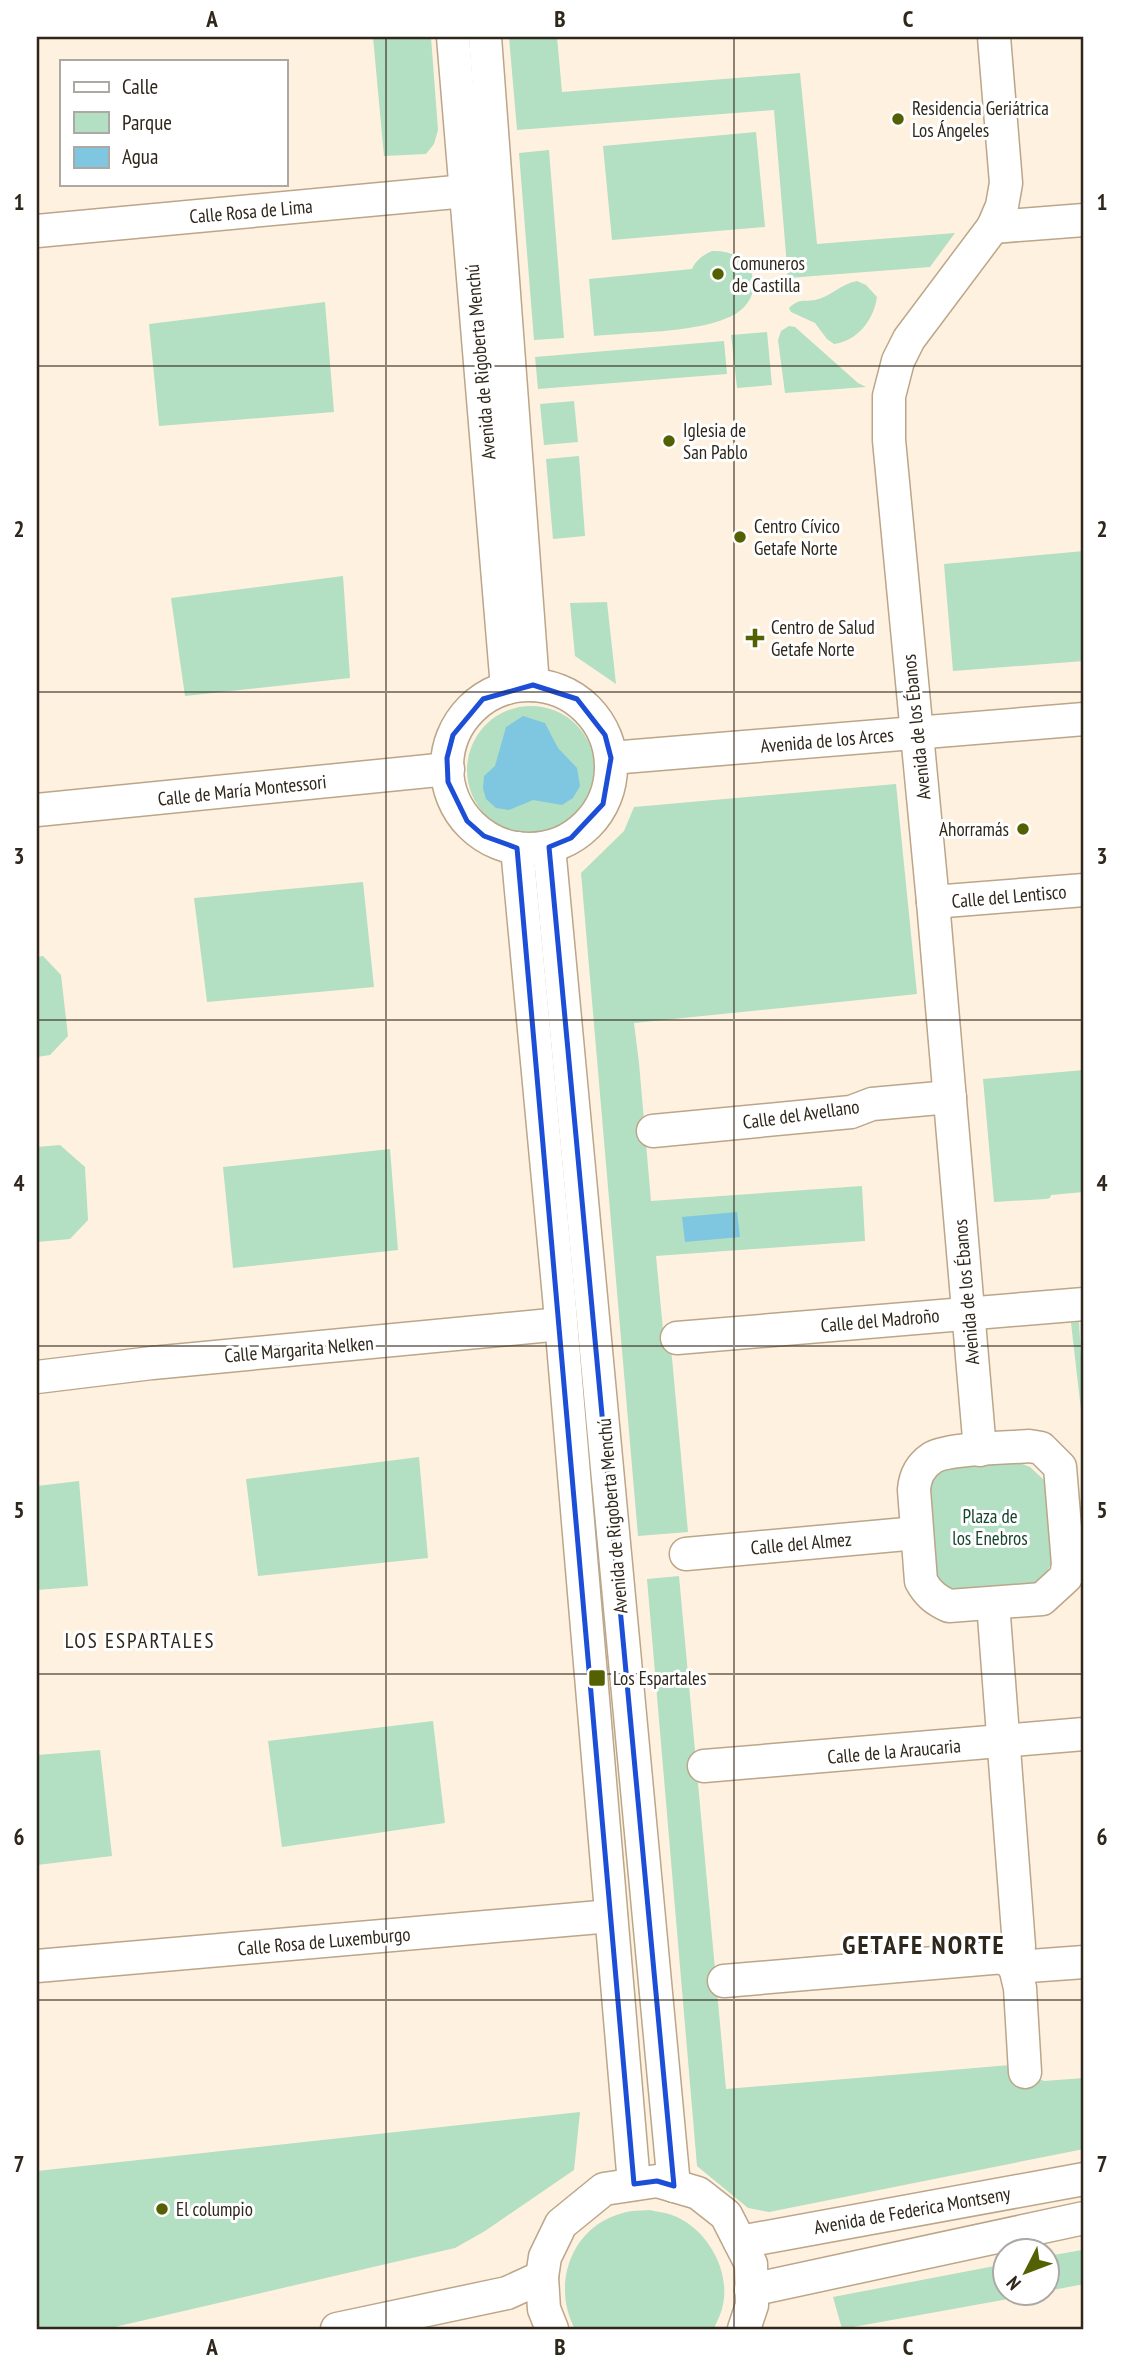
<svg xmlns="http://www.w3.org/2000/svg" width="1121" height="2366" font-family="'PT Sans Narrow',sans-serif">
<style>
.green{fill:#b3dfc3}
.water{fill:#7fc7e1}
.lines{fill:none;stroke-linecap:round;stroke-linejoin:round}
.minor-casing{stroke:#bba689;stroke-width:35}
.minor{stroke:#fff;stroke-width:32}
.marked{fill:none;stroke:#1d4ed8;stroke-width:5;stroke-linejoin:round}
.grid{fill:none;stroke:#2f271b;stroke-width:2;stroke-opacity:0.55}
.poi-dot{fill:#546102;stroke:#fff;stroke-width:2.5}
.labels{text-anchor:middle;dominant-baseline:central;stroke-width:6;stroke-linejoin:round;paint-order:stroke}
.poi-label{font-size:19px;fill:#2f271b;stroke:#fff;text-anchor:start}
.street-label{font-size:19px;fill:#2f271b;stroke:#fff}
.park-label{font-size:19px;fill:#15442c;stroke:#fff}
.neighbourhood-label{font-size:21px;letter-spacing:2px;fill:#2f271b;stroke:#fff}
.district-label{font-size:26px;font-weight:bold;letter-spacing:2px;fill:#2f271b;stroke:#fff}
.neatline{fill:none;stroke:#2f271b;stroke-width:2.5}
.grid-label{font-size:23px;text-anchor:middle;font-weight:bold;fill:#2f271b}
</style>
<rect width="100%" height="100%" fill="#fff1df"/>
<g class="green">
<path d="M373 37H431L438 130 434 144 426 154 384 156Z"/>
<path d="M509 37H557L562 92 800 73 817 244 955 233 930 267 788 278 774 110 517 130Z"/>
<path d="M756 132 765 227 612 240 603 146Z"/>
<path d="M549 150 564 338 534 340 519 153Z"/>
<path d="M712 251C758 249 770 301 727 318 692 333 633 332 594 336L589 279 692 269C696 260 703 255 712 251Z"/>
<path d="M857 281 866 285 877 297C874 319 858 341 834 344L827 339 815 323 791 312 789 308C800 298 803 302 815 300 830 297 841 284 857 281Z"/>
<path d="M325 302 334 412 159 426 149 324Z"/>
<path d="M789 326 795 327 858 383 866 387 785 393 778 340 781 331Z"/>
<path d="M767 332 772 385 737 388 731 335Z"/>
<path d="M724 341 727 374 538 389 535 357Z"/>
<path d="M574 401 578 442 544 445 540 404Z"/>
<path d="M579 456 585 536 553 539 546 459Z"/>
<path d="M1084 551V661L953 671 944 564Z"/>
<path d="M343 576 350 678 185 696 171 598Z"/>
<path d="M607 602 616 684 575 656 570 603Z"/>
<circle cx="531" cy="770" r="64"/>
<path d="M896 784 917 994 634 1023 639 1063 651 1201 862 1186 865 1241 656 1256 664 1340H669L672 1358 688 1532 638 1536 581 873 624 831 634 807Z"/>
<path d="M363 882 374 987 207 1002 194 898Z"/>
<path d="M43 956 61 975 68 1036 50 1055 37 1057V957Z"/>
<path d="M1084 1070V1192L1051 1195 1050 1198 1046 1199 994 1202 983 1079Z"/>
<path d="M60 1145 85 1167 88 1220 70 1239 37 1242V1147Z"/>
<path d="M390 1149 398 1250 233 1268 223 1167Z"/>
<path d="M1079 1322 1084 1410H1081L1071 1323Z"/>
<path d="M419 1457 428 1558 258 1576 246 1479Z"/>
<path d="M1015 1461 1030 1467 1044 1480 1052 1562 1044 1577 1035 1585 955 1593 945 1586 935 1574 927 1492 933 1478 947 1466Z"/>
<path d="M79 1481 88 1586 37 1590V1486Z"/>
<path d="M679 1576 726 2089 1010 2065 1044 2081 1084 2078V2149L769 2212 748 2208 697 2166 647 1579Z"/>
<path d="M433 1721 445 1823 282 1847 268 1741Z"/>
<path d="M100 1750 112 1856 37 1865V1755Z"/>
<path d="M580 2112 574 2170 485 2231 455 2248 106 2329H37V2171Z"/>
<path d="M650 2210C658 2212 669 2213 677 2217 709 2232 732 2273 722 2309 720 2316 716 2323 714 2329H575C551 2285 571 2226 623 2213 631 2210 641 2211 650 2210Z"/>
<path d="M1082 2250 1084 2284 1048 2291V2256Z"/>
<path d="M1005 2264 1006 2292 1042 2293 842 2329 833 2297Z"/>
</g>
<g class="water">
<path d="M523 716 545 723 558 748 577 768 580 786 573 798 562 805 533 800 509 810 496 808 486 799 483 788 484 776 495 766 506 727Z"/>
<path d="M737 1212 740 1237 685 1242 682 1217Z"/>
</g>
<g class="lines">
<g class="minor-casing">
<g id="minor">
<path d="M453 37 507 688"/>
<path d="M485 37 533 685"/>
<path d="M993 227 1084 220"/>
<path d="M37 231 466 191"/>
<circle cx="529" cy="767" r="82"/>
<path d="M611 758 1084 719"/>
<path d="M37 810 448 769"/>
<path d="M549 847 674 2186"/>
<path d="M517 848 559 1297 634 2184"/>
<path d="M933 902 1084 890"/>
<path d="M653 1131 851 1112 872 1104 950 1097"/>
<path d="M677 1338 1084 1304"/>
<path d="M37 1377 152 1363 561 1324"/>
<path d="M1029 1446 1041 1448 1060 1467 1068 1564 1066 1577 1042 1599 949 1606C936 1600 928 1594 921 1581L914 1490C915 1476 920 1466 932 1458 947 1448 1008 1448 1029 1446Z"/>
<path d="M980 1450 933 902 889 440V396L898 361 909 339 993 227 1002 206 1006 183 994 37"/>
<path d="M686 1554 917 1533"/>
<path d="M993 1603 1019 1946 1015 1967 1020 1988 1025 2072"/>
<path d="M704 1766 1084 1734"/>
<path d="M37 1966 611 1916"/>
<path d="M724 1981 1004 1957 1015 1967 1084 1962"/>
<path d="M740 2242 1084 2179"/>
<path d="M751 2290 1084 2218"/>
<path d="M337 2329 507 2293 542 2277"/>
<path d="M552 2329 544 2309 542 2277 545 2257 561 2224 604 2189 657 2181 698 2193 726 2215 751 2264 752 2305 744 2329"/>
</g>
</g>
<use href="#minor" class="minor"/>
</g>
<path class="marked" d="M533 685 577 699 605 735 611 758 603 804 571 838 549 847 674 2186 657 2181 634 2184 517 848 484 836 467 821 448 782 447 758 453 735 483 699Z"/>
<path class="grid" d="M386 37V2329M734 37V2329M37 366H1084M37 692H1084M37 1020H1084M37 1346H1084M37 1674H1084M37 2000H1084"/>
<g class="poi-dot">
<circle cx="898" cy="119" r="7"/>
<circle cx="718" cy="274" r="7"/>
<circle cx="669" cy="441" r="7"/>
<circle cx="740" cy="537" r="7"/>
<path d="M751.5 627.5h7v7h7v7h-7v7h-7v-7h-7v-7h7z"/>
<circle cx="1023" cy="829" r="7"/>
<rect x="588" y="1669" width="18" height="18" rx="3.5"/>
<circle cx="162" cy="2209" r="7"/>
</g>
<g class="labels">
<g class="poi-label">
<text x="912" y="108">Residencia Geriátrica<tspan x="912" dy="22">Los Ángeles</tspan></text>
<text x="732" y="263">Comuneros<tspan x="732" dy="22">de Castilla</tspan></text>
<text x="683" y="430">Iglesia de<tspan x="683" dy="22">San Pablo</tspan></text>
<text x="754" y="526">Centro Cívico<tspan x="754" dy="22">Getafe Norte</tspan></text>
<text x="771" y="627">Centro de Salud<tspan x="771" dy="22">Getafe Norte</tspan></text>
<text x="1009" y="829" text-anchor="end">Ahorramás</text>
<text x="613" y="1678">Los Espartales</text>
<text x="176" y="2209">El columpio</text>
</g>
<g class="street-label">
<text transform="translate(251 211) rotate(-5)">Calle Rosa de Lima</text>
<text transform="translate(480 362) rotate(-95)">Avenida de Rigoberta Menchú</text>
<text transform="translate(916 727) rotate(-96)">Avenida de los Ébanos</text>
<text transform="translate(827 740) rotate(-5)">Avenida de los Arces</text>
<text transform="translate(242 790) rotate(-6)">Calle de María Montessori</text>
<text transform="translate(1009 896) rotate(-5)">Calle del Lentisco</text>
<text transform="translate(801 1114) rotate(-8)">Calle del Avellano</text>
<text transform="translate(966 1292) rotate(-95)">Avenida de los Ébanos</text>
<text transform="translate(880 1320) rotate(-5)">Calle del Madroño</text>
<text transform="translate(299 1349) rotate(-5)">Calle Margarita Nelken</text>
<text transform="translate(612 1516) rotate(-95)">Avenida de Rigoberta Menchú</text>
<text transform="translate(801 1543) rotate(-5)">Calle del Almez</text>
<text transform="translate(894 1751) rotate(-5)">Calle de la Araucaria</text>
<text transform="translate(324 1941) rotate(-5)">Calle Rosa de Luxemburgo</text>
<text transform="translate(912 2210) rotate(-10)">Avenida de Federica Montseny</text>
</g>
<g class="park-label">
<text x="990" y="1516">Plaza de<tspan x="990" dy="22">los Enebros</tspan></text>
</g>
<g class="neighbourhood-label">
<text x="140" y="1640">LOS ESPARTALES</text>
</g>
<g class="district-label">
<text x="924" y="1944">GETAFE NORTE</text>
</g>
</g>
<rect width="1121" height="2366" fill="none" stroke="#ffffff" stroke-width="77"/>
<rect x="60" y="60" width="228" height="126" fill="#ffffff" stroke="#aca9a4" stroke-width="2"/>
<rect x="74" y="82" width="35" height="10" fill="#ffffff" stroke="#aca9a4" stroke-width="2"/>
<text x="122" y="94" font-size="21" fill="#2f271b">Calle</text>
<rect x="74" y="112" width="35" height="21" fill="#b3dfc3" stroke="#aca9a4" stroke-width="2"/>
<text x="122" y="130" font-size="21" fill="#2f271b">Parque</text>
<rect x="74" y="147" width="35" height="21" fill="#7fc7e1" stroke="#aca9a4" stroke-width="2"/>
<text x="122" y="164" font-size="21" fill="#2f271b">Agua</text>
<g transform="translate(1026 2272) rotate(228)"><circle r="33" fill="#ffffff" stroke="#aca9a4" stroke-width="2"/>
<path d="M0-5L12 26L0 18L-12 26Z" fill="#546102"/>
<text y="-10" font-size="19" font-weight="bold" text-anchor="middle" fill="#2f271b">N</text>
</g>
<rect x="38" y="38" width="1044" height="2290" class="neatline"/>
<g class="grid-label">
<text x="212" y="27">A</text>
<text x="560" y="27">B</text>
<text x="908" y="27">C</text>
<text x="19" y="210">1</text>
<text x="1102" y="210">1</text>
<text x="19" y="537">2</text>
<text x="1102" y="537">2</text>
<text x="19" y="864">3</text>
<text x="1102" y="864">3</text>
<text x="19" y="1191">4</text>
<text x="1102" y="1191">4</text>
<text x="19" y="1518">5</text>
<text x="1102" y="1518">5</text>
<text x="19" y="1845">6</text>
<text x="1102" y="1845">6</text>
<text x="19" y="2172">7</text>
<text x="1102" y="2172">7</text>
<text x="212" y="2355">A</text>
<text x="560" y="2355">B</text>
<text x="908" y="2355">C</text>
</g>
</svg>
